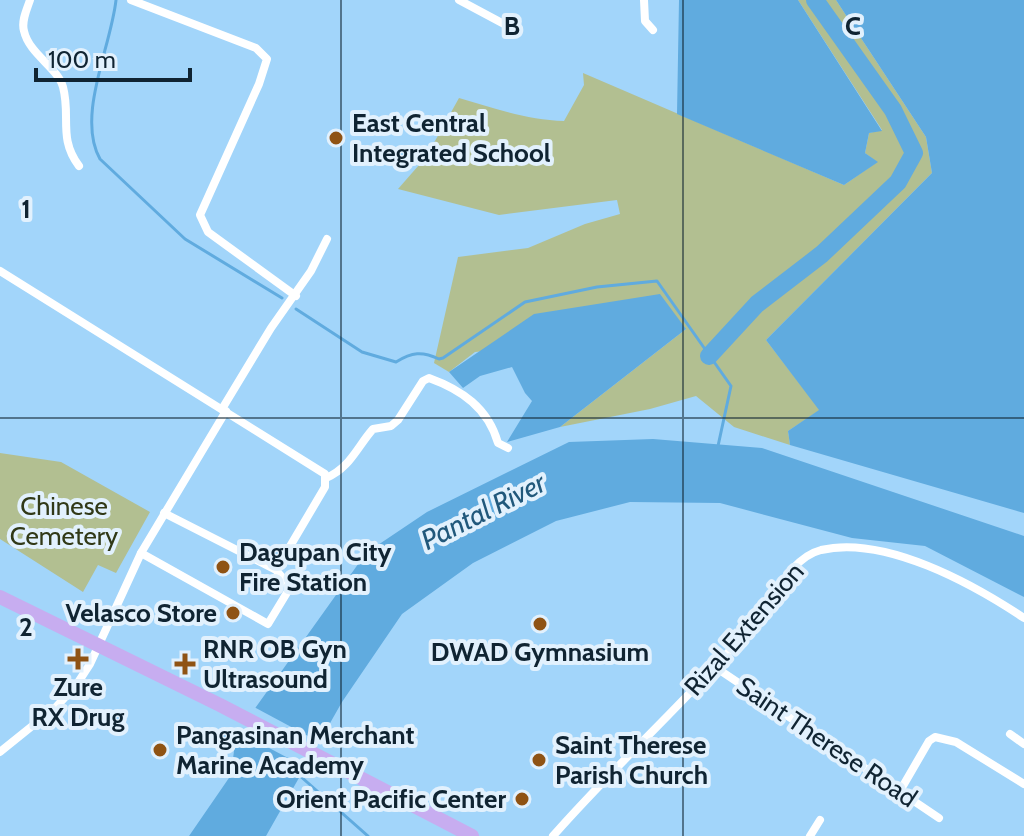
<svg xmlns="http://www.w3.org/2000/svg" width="1024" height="836" font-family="Cabin,sans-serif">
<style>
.green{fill:#b2bf91}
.water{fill:#60abdf}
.pier{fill:#a2d5fa}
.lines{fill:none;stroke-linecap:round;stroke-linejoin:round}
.stream{stroke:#60abdf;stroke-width:3}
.river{stroke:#60abdf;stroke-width:18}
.minor{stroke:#fff;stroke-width:8}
.primary{stroke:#c7adf0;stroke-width:14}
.grid{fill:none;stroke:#102432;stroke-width:2;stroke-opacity:0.55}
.poi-dot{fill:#8f5314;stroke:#e2f1fd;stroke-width:3}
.labels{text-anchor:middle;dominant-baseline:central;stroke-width:8;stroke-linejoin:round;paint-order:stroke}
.poi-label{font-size:26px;font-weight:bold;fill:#102432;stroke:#e2f1fd;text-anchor:start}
.park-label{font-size:26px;fill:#313917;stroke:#e2f1fd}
.street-label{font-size:26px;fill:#102432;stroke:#e2f1fd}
.water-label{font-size:28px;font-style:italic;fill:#21587b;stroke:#e2f1fd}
.grid-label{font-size:26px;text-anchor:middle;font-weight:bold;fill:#102432;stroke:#e2f1fd;stroke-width:8;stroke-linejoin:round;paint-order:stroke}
</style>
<rect width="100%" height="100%" fill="#a2d5fa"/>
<g class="green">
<path d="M798 0H836L926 137 932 173 766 340 820 410 788 431 790 445 734 427 696 396 650 409 560 427 686 329 475 352 449 372 434 363 458 257 528 248 585 224 620 214 617 200 499 215 398 189 426 157 459 98C493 108 527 120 564 121L584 85 583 73 844 185 877 162 865 153 869 133 882 130Z"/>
<path d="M0 453 61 462 150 512 116 573 98 565 83 592 0 539Z"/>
</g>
<g class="water">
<path d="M679 0H798L882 131 869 133 865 153 878 162 844 185 677 114Z"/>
<path d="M836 0H1024V513L790 445 788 431 819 410 766 340 932 173 926 137Z"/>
<path d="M660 294 686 329 560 427 507 442 532 401 525 393 512 367 480 376 463 388 449 372 534 314Z"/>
<path d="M653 439 762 448 1024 536V597L925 546 852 538 720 503 630 502 556 521 473 563 402 614 342 702 266 836H189L231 775 236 735 366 553 427 512 569 442Z"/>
</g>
<path class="pier" d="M252 706 323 744 309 769 235 730Z"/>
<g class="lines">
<g class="stream">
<path d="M116 0C111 47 76 116 100 159L185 239 282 298"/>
<path d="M296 309 362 352 396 362C412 352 422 351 439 359L443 358 525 302 597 287 657 281 731 386 718 446"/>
<path d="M299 775 368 836"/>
</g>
<path class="river" d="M709 356 757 304 822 254 898 182 914 153 893 110 815 0"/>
<g class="minor">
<path d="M30 0C27 9 21 21 24 31 29 54 58 68 63 87 71 117 58 138 79 166"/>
<path d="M131 0 256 48 267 59 259 84 200 215 208 232 296 296"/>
<path d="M459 0 515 30"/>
<path d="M644 0 645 21 653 30"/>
<path d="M0 271 325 474V487L276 570"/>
<path d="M222 409 271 328 311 271 327 239"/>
<path d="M326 478C350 468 357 447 373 429L391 426 398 420 423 381 429 378C462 390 488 408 498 443L508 448"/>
<path d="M141 553 268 624 288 591 287 583 276 570 164 513"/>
<path d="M715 667 939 818"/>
<path d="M1010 734 1024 744"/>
<path d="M0 752 57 706 77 684 90 664 141 553 226 411"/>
<path d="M900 791 929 741 935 737 956 742 1024 784"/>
<path d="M553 836C618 762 693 695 757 620 776 597 790 558 821 550 885 535 973 584 1024 618"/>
<path d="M810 836 820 820"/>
</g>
<path class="primary" d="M0 597 220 705 472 836"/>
</g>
<path class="grid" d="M341 0V836M683 0V836M0 418H1024"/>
<g class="poi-dot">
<circle cx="336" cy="138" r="8"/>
<circle cx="223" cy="567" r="8"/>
<circle cx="233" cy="613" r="8"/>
<circle cx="540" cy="624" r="8"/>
<path d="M74 647h8v8h8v8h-8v8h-8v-8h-8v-8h8z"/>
<path d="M181 652h8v8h8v8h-8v8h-8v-8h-8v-8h8z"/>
<circle cx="160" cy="750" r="8"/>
<circle cx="539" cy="760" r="8"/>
<circle cx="522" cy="799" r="8"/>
</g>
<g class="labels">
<g class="poi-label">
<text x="352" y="123">East Central<tspan x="352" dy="30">Integrated School</tspan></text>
<text x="239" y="552">Dagupan City<tspan x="239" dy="30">Fire Station</tspan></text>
<text x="217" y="613" text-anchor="end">Velasco Store</text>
<text x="203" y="649">RNR OB Gyn<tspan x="203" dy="30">Ultrasound</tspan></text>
<text x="540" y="652" text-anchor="middle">DWAD Gymnasium</text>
<text x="78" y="687" text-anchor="middle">Zure<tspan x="78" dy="30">RX Drug</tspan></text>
<text x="176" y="735">Pangasinan Merchant<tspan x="176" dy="30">Marine Academy</tspan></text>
<text x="555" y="745">Saint Therese<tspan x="555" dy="30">Parish Church</tspan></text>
<text x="506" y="799" text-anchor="end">Orient Pacific Center</text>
</g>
<g class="park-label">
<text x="64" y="506">Chinese<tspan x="64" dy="30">Cemetery</tspan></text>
</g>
<g class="street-label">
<text transform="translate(744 629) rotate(-49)">Rizal Extension</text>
<text transform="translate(827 742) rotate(34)">Saint Therese Road</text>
</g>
<g class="water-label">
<text transform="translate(483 511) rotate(-27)">Pantal River</text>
</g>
</g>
<g class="grid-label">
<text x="512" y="35">B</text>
<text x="853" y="35">C</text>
<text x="26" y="218">1</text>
<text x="26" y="636">2</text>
</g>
<path d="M36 68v12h154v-12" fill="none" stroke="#102432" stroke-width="4"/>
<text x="48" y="68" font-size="24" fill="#102432" stroke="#e2f1fd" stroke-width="6" paint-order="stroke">100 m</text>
</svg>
